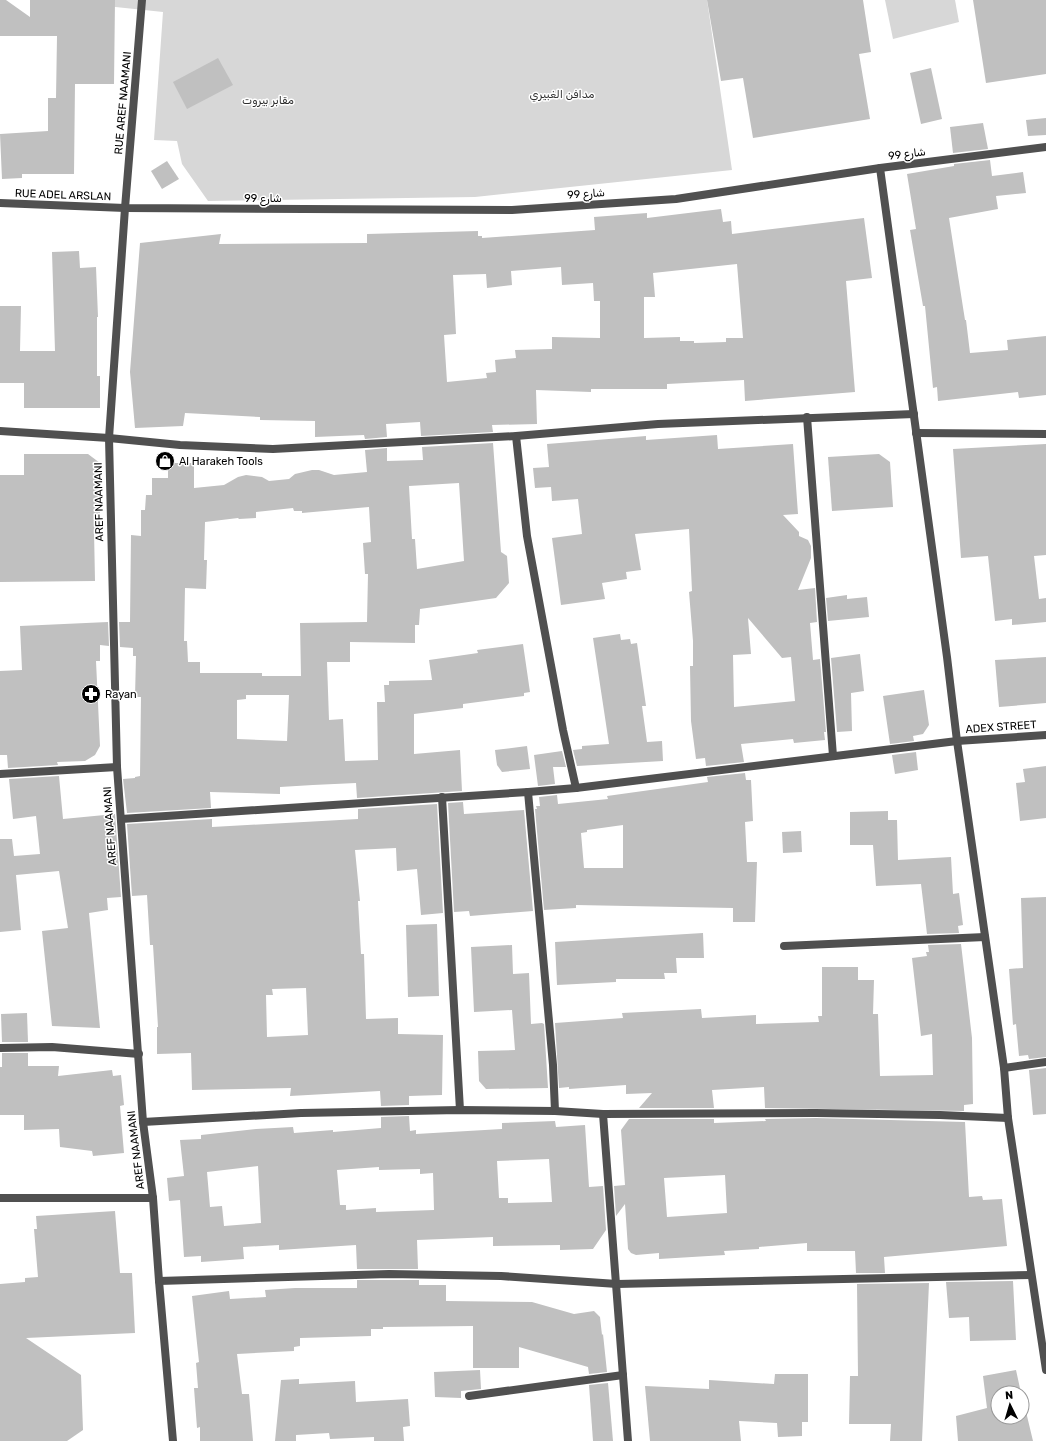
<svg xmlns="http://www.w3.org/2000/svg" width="1046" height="1441" font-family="Rubik,Cairo,sans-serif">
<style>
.green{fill:#d7d7d7}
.building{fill:#c0c0c0;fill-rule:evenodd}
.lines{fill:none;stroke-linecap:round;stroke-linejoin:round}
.service{stroke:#505050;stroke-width:8}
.minor{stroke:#505050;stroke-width:8}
.tertiary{stroke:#505050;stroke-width:8}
.labels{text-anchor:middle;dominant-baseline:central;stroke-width:3;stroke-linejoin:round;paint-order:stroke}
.park-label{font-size:11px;fill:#2e2e2e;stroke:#fff}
.street-label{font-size:11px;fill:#000;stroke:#fff}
.poi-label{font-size:11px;fill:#000;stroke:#fff;text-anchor:start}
</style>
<rect width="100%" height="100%" fill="#fff"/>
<g class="green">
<path d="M49 0H707L732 170 475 197 208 201 182 164 177 141 154 140 163 12Z"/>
<path d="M885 0H955L959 22 893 39Z"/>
</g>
<g class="building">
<path d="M0 0H6L30 17V0H115L114 84H75L74 174H22V178L2 179 0 134 48 131V98H56L57 36H0Z"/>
<path d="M707 0H863L871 52 859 54 870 119 753 138 743 78 721 81Z"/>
<path d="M973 0H1046V74L986 83Z"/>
<path d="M218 58 233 85 187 109 173 82Z"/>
<path d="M931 68 942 119 921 124 910 73Z"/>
<path d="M1046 118V135L1028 136 1026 120Z"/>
<path d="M983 123 988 149 953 153 950 127Z"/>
<path d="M990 160 992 176 1023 172 1026 193 996 196 998 209 949 218 965 320H966L970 353 1008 350 1007 340 1046 336V395L1019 398 1018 392 938 401 937 387 933 388 925 306H923L910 230 916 229 907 174 954 166V164Z"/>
<path d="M167 161 179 179 162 189 151 171Z"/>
<path d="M721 209 723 222 731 221 732 234 864 218 872 278 846 281 855 392 745 401 744 380 667 384V389H591V392L536 390 537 424 492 425 493 432 421 436 420 422 386 424 387 437 365 439 364 435 315 437V421L260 420V417L185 413 183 426 135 428 130 372 140 243 221 234 219 244 367 243V234L478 231V236H482V238L595 230 594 217 647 213V218ZM737 264 743 338H726V342L694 343V341H680V337L644 338V297H655L653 273ZM561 267 562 285 593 283 594 301H600V338L552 337V349L515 350 516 358 495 360 496 372 486 373 487 378 447 382 444 335 456 334 453 275 486 274 487 288 512 285 511 271Z"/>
<path d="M79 251 80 268 96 267 98 317H97V376H100V408H24V383H0V306H21L20 351H55L52 252Z"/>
<path d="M717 435 718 449 793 444 798 514 783 515 799 532V536L808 540 811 546V558L798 590 815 588 817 622 810 623 813 660 820 659 826 732H824L825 740 794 743 793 739 741 744 744 762 706 766 705 758 696 759 691 721 690 666H693V641L689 592 692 591 689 529 635 534 641 570 626 572 627 579 602 583 605 599 561 605 552 538 582 534 578 499 552 501 551 487 535 488 533 468 549 467 547 444 646 436V440ZM748 618 782 658 791 657 795 701 734 707 733 655 751 654Z"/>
<path d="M493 443 501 552 507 556 509 583 496 598 420 609 419 625H415V643L350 642V662H327L329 720 343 719 345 761 378 760 377 702H385L384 685H389V681L432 680 429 660 478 653 477 650 523 644 530 692 524 693V696L463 704V708L414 714V754L460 750 462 791 357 798 356 783 313 785 280 787V794L210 792 211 808 127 813 123 779 135 778V777L140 776 141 697H135L136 656H133V648L120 647 119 622H130L131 535 141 536V510H145L146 495H152V478H168V463H194V488L224 485 238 477 246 475 262 477 269 481 289 479 295 474 312 470H319L334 475 367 472 365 450 387 448V461L423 460 422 447ZM459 483 464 561 417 569 415 539H412L409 486ZM369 507 371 542 363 543 365 574H368L367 622 300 623 301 676H262V673H200V662H188L187 641H184L185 588 206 589 207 560H204L205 522 238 518 239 519 256 518V512L293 508 294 511H302V513ZM246 695H289L287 741 237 739V700L246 699Z"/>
<path d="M1046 444V555L1034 556 1039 599 1046 598V622L1012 625V619L995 621 988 556 961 558 953 449Z"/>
<path d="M24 454H88L100 463V530H94L95 581 0 582V475H24Z"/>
<path d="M879 454 890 462 893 507 832 511 828 457Z"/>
<path d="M847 595V599L867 597 869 617 828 621 826 598Z"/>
<path d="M108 622 109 646 100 645V661H96L100 746 95 755 85 761 57 762 58 765 8 768 7 755H0V671L22 670 20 626Z"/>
<path d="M620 634 621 640 630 639 631 644 637 643 646 706H642L647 742 662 741 663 761 577 766 573 750 582 749V746L609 744 593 638Z"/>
<path d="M860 654 864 691 851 693 852 731 837 732 831 658Z"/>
<path d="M1046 657V703L999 707 995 660Z"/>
<path d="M924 690 929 725 923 734 913 736 914 741 890 744 883 696Z"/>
<path d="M527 746 530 769 502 772 497 765 495 750Z"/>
<path d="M562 751 566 767H553L555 784 538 786 534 755Z"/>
<path d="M916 752 918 770 895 774 892 755Z"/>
<path d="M1046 766V818L1020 821 1016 783 1025 782 1023 769Z"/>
<path d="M745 773 746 780H751L753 821 745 822 747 862H757L755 922H733V908L576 905V908L544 910 535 809H537L536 806H540L539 797 557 795 558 804 608 799 607 796 708 782 707 777ZM623 825V868H584L581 833 587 832V830Z"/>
<path d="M59 776 63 819 115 814 121 897 107 898 108 910 89 913 100 1028 52 1026 42 931 68 928 59 871 16 875 21 930 0 932V839H12L14 856 40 854 36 816 13 819 9 779Z"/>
<path d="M463 802 464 814 524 810 533 911 470 916 469 911 454 912 448 803Z"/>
<path d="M437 804 443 913 421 915 417 869 397 871 396 848 355 850 360 901H358L361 954H364L366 1019 398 1018V1034L443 1035 442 1095 409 1096V1105L381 1106 380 1091 290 1096 291 1088 192 1090 191 1053 157 1054V1027H158L153 945H150L147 895 132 896 127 824 212 819V827L358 819V809ZM306 988 308 1035 267 1037 266 995H273L272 989Z"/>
<path d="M888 811V820H897L898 860 951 857 953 894 959 893 963 925 958 926 959 933 927 934 921 884 876 886 873 845H850V812Z"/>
<path d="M801 831 802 852 783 853 782 832Z"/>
<path d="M1046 897V1057L1029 1059 1028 1055 1019 1056 1016 1024 1013 1025 1009 969 1023 968 1021 898Z"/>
<path d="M437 924 439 996 408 997 406 925Z"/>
<path d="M703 933 704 958H676L677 973H664L665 979H616V982L557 985 555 942Z"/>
<path d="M961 944 972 1038 973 1104 964 1105V1111L765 1108 764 1087 712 1090 714 1108H639L652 1093 626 1094V1085L569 1089V1087L559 1088 555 1023 623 1018 622 1013 701 1009 702 1018 756 1015V1024L819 1022 818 1016H822V967H858V980H874L873 1014H878L880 1076 933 1075 932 1034 921 1036 912 958 927 956 926 952H929L928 945Z"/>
<path d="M512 945 513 974 529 973 531 1024 542 1023 544 1024 548 1088 486 1089 479 1081 478 1051 515 1050 512 1010 474 1012 471 947Z"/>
<path d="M27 1013 28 1042H2L1 1014Z"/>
<path d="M2 1053H28V1066H59L58 1076 112 1070 113 1076 121 1075 124 1105 120 1106 124 1153 93 1156 92 1151 60 1147 59 1129 24 1130V1115H0V1067H2Z"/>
<path d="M1046 1068V1114L1033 1115 1029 1070Z"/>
<path d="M409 1116 410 1131 416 1130V1134L502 1129V1123L555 1121 556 1127 585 1125 589 1187 603 1186 606 1230 593 1249 560 1250V1245L493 1246V1237L417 1240 418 1269H357L356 1245 279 1250V1245L243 1247 244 1259 201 1262V1256L184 1257 180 1200 169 1201 167 1178 184 1176 180 1140 201 1139V1135L256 1129 293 1127 294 1133 333 1130V1132L381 1128V1117ZM549 1159 552 1202 508 1203V1198H499L497 1161ZM258 1166 261 1223 224 1226 222 1206 210 1207 207 1172ZM379 1167V1170L420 1169V1174L433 1173 434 1210 376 1212V1208L346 1210V1205H340L337 1170Z"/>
<path d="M816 1118 965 1122 969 1197 982 1196 983 1200 1002 1199 1007 1246 884 1257 885 1273H856L855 1251H807V1243L759 1247V1249L724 1251 725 1255 659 1259V1253L636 1255 631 1253 628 1249 625 1204 616 1216 614 1186 625 1185 621 1130 629 1119H714V1123L766 1121 765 1119ZM725 1175 727 1213 667 1217 664 1178Z"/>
<path d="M115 1211 120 1273H132L135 1333 26 1338 81 1375 83 1430 67 1441H0V1284L25 1282V1278L38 1277 34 1229H37L36 1216Z"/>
<path d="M357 1280H419V1285H446V1301L532 1302 574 1314 594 1311 600 1317 602 1335 603 1334 607 1372 589 1374 588 1367 519 1347V1368H473V1326L383 1327V1329H371V1336L300 1338V1346L294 1347V1351L237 1354 242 1394H249L253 1441H200V1427L197 1428 194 1388H198L196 1363 199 1362 192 1296 229 1291 230 1299 266 1297 265 1290 295 1288H357Z"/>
<path d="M1013 1281 1016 1340 970 1341 969 1317 949 1318 946 1282Z"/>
<path d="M929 1283 922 1441H890L891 1424H849L850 1376H858L857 1284Z"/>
<path d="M480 1370 481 1389 461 1391V1398L435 1397 434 1372Z"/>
<path d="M1016 1370 1021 1393H998V1417H1022V1395L1033 1441H958L956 1416 987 1408 983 1376Z"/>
<path d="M775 1374H808V1422H802V1436L778 1437 777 1423 739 1421 741 1441H650L645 1386 709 1389V1380L774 1384Z"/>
<path d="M299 1379V1384L355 1381 356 1402 408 1399 410 1426 403 1427 404 1441H374V1437L330 1439 329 1433 296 1435V1441H275L281 1380Z"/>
<path d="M608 1383 613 1441H593L589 1385Z"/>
</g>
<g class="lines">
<g class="service">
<path d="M0 1198H153"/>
<path d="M469 1396 623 1375"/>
</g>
<g class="minor">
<path d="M880 168 947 657 957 741 1004 1068 1008 1118 1046 1370"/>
<path d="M807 417 833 756"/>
<path d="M0 431 109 438 180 445 273 449 516 436 658 424 914 414"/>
<path d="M916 433 1046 434"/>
<path d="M516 436 527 536 563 730 576 788"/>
<path d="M0 774 117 767"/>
<path d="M528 792 553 1065 555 1111"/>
<path d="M442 797 460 1110"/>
<path d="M121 819 528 792 576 788 957 741 1046 735"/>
<path d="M784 946 985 937"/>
<path d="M0 1048 52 1047 139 1054"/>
<path d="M1004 1068 1046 1062"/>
<path d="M603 1114 628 1441"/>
<path d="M143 1122 301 1113 460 1110 555 1111 603 1114 816 1113 940 1115 1008 1118"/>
<path d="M159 1281 389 1274 501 1276 617 1284 1031 1275"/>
</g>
<g class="tertiary">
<path d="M142 0 125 208 109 438 117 767 143 1122 153 1198 159 1281 173 1441"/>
<path d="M0 203 125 208 512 210 676 199 880 168 1046 147"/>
</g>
</g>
<defs>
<g id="shop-disc" transform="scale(1)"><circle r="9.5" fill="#000" stroke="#fff"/><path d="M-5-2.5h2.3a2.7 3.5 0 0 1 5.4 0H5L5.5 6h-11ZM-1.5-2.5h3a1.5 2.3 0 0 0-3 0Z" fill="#fff"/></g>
<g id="pharmacy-disc" transform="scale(1)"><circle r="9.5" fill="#000" stroke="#fff"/><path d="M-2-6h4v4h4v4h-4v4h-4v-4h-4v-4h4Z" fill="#fff"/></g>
</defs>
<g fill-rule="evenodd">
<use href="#shop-disc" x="165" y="461"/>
<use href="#pharmacy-disc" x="91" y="694"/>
</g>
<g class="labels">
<g class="park-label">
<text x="562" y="94">مدافن الغبيري</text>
<text x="268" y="100">مقابر بيروت</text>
</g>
<g class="street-label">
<text transform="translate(123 103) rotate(-85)">RUE AREF NAAMANI</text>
<text transform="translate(907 154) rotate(-7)">شارع 99</text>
<text transform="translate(586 194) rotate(-4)">شارع 99</text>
<text transform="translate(63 195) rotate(2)">RUE ADEL ARSLAN</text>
<text x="263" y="198">شارع 99</text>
<text transform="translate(99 502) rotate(-91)">AREF NAAMANI</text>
<text transform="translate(1001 727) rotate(-4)">ADEX STREET</text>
<text transform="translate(110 826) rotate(-94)">AREF NAAMANI</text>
<text transform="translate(136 1150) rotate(-97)">AREF NAAMANI</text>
</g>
<g class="poi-label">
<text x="179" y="461">Al Harakeh Tools</text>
<text x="105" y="694">Rayan</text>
</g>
</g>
<g transform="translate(1010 1405) rotate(355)"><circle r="19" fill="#ffffff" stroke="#999999"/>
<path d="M0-3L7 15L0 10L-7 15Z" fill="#000000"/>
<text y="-6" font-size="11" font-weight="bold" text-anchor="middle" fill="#000000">N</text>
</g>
</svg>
